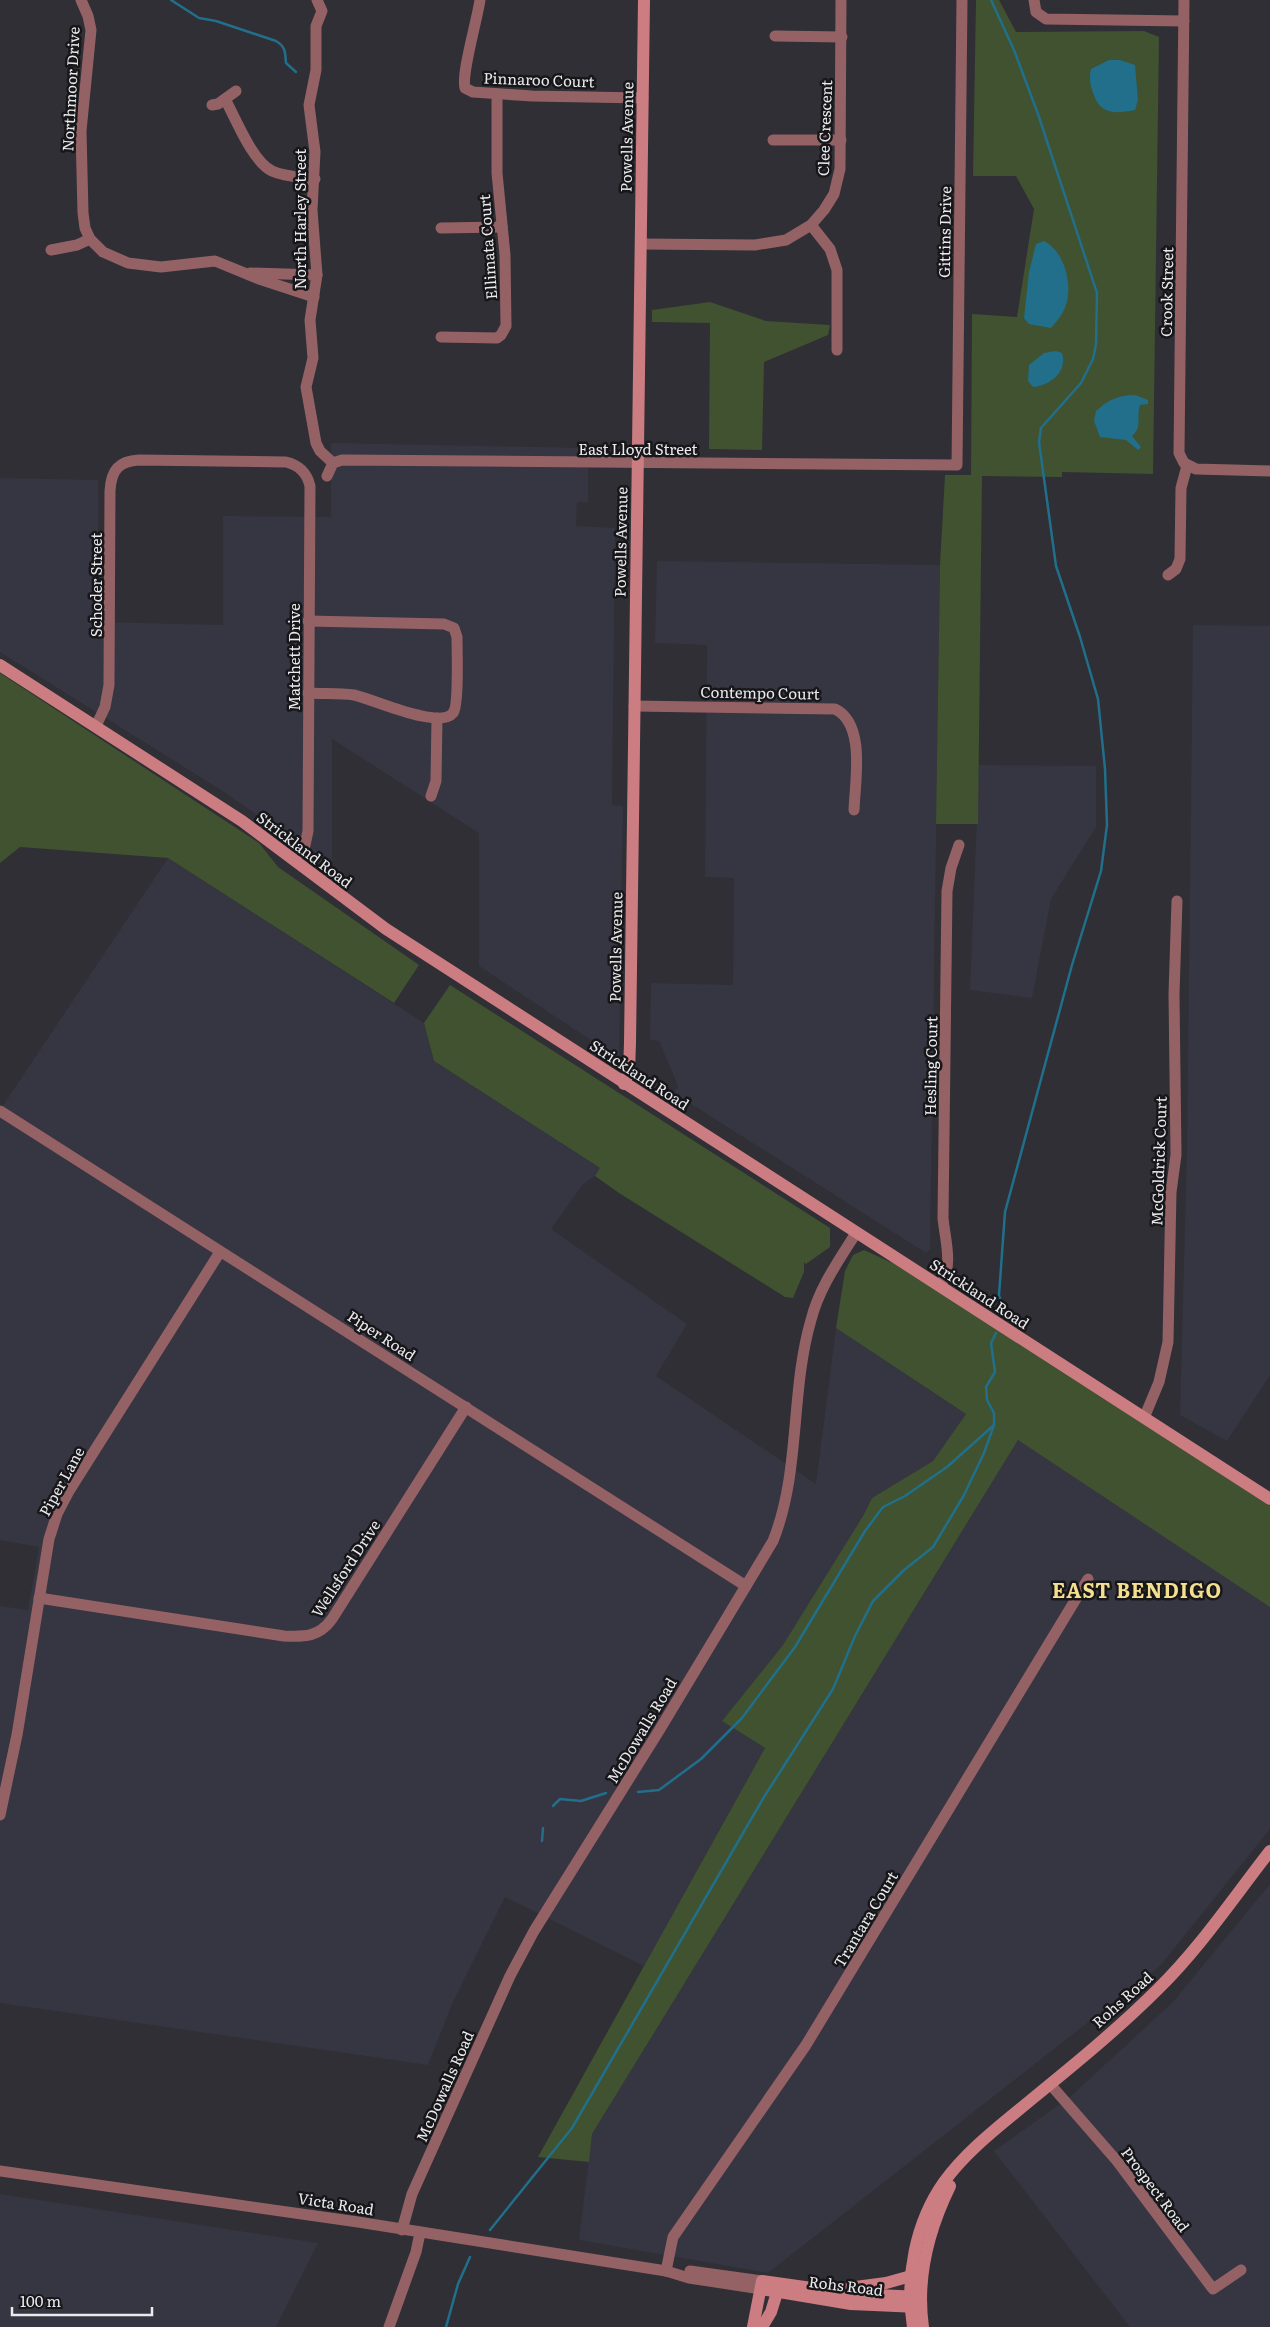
<svg xmlns="http://www.w3.org/2000/svg" width="1270" height="2327" font-family="Literata,serif">
<style>
.built{fill:#363542}
.green{fill:#405230}
.water{fill:#216f8b}
.lines{fill:none;stroke-linecap:round;stroke-linejoin:round}
.stream{stroke:#216f8b;stroke-width:2.5}
.street{stroke:#946265;stroke-width:11}
.secondary{stroke:#cc7d82;stroke-width:12}
.labels{text-anchor:middle;dominant-baseline:central;stroke-width:5;stroke-linejoin:round;paint-order:stroke}
.street-label{font-size:15px;fill:#ebebef;stroke:#17171a}
.district-label{font-size:20px;font-weight:bold;letter-spacing:1px;fill:#f4de90;stroke:#17171a}
</style>
<rect width="100%" height="100%" fill="#2f2f35"/>
<g class="built">
<path d="M331 443 588 448V502H577L576 526 615 528 612 805 623 806 619 1059 479 966V833L332 739V867L224 792 0 652V478L98 480V622L223 625V516L331 517Z"/>
<path d="M657 561 940 565 930 1250 926 1253 674 1093 678 1086 659 1041 650 1040 651 983 733 985 734 878 705 877 707 645 655 643Z"/>
<path d="M1193 625 1270 626V1375L1227 1441 1180 1415 1187 1148Z"/>
<path d="M979 765 1096 766V827L1051 899 1032 998 970 990Z"/>
<path d="M168 858 424 1023 434 1061 601 1169 595 1176 583 1184 551 1229 687 1324 656 1376 816 1484 836 1328 966 1414 933 1461 872 1498 863 1516 783 1646 722 1721 765 1748 644 1966 505 1897 453 2002 428 2065 0 2003V1606L28 1610 39 1547 0 1540V1110Z"/>
<path d="M1018 1440 1270 1605V1829L1160 1966 768 2273 579 2240 592 2134Z"/>
<path d="M1270 1884V2327H1130L994 2151 1070 2097 1173 2002Z"/>
<path d="M0 2194 318 2243 276 2327H0Z"/>
</g>
<g class="green">
<path d="M976 0H999L1016 32 1144 31 1159 37 1153 474 1062 472V477L982 476 978 824H936L940 565 945 475H971L972 314 1017 317 1034 209 1016 176H973Z"/>
<path d="M710 302 766 321 830 325 828 335 764 362 762 450 709 449 710 323 652 322V310Z"/>
<path d="M0 673 259 843 278 867 419 965 394 1003 168 858 20 847 0 863Z"/>
<path d="M450 985 830 1228V1247L806 1264 804 1262V1272L793 1298 785 1297 619 1193 595 1176 600 1168 434 1061 424 1023Z"/>
<path d="M864 1250 897 1265 1270 1506V1607L1018 1440 592 2134 589 2162 538 2157 765 1748 722 1721 783 1645 863 1516 872 1498 933 1461 966 1414 836 1328 845 1271 853 1255Z"/>
</g>
<g class="water">
<path d="M1109 60H1120L1135 65 1138 100 1135 110C1115 114 1100 115 1093 93 1090 84 1089 78 1091 69Z"/>
<path d="M1044 241C1064 251 1073 284 1066 305 1063 314 1057 321 1051 328L1029 324 1024 318 1029 272 1036 244Z"/>
<path d="M1056 351 1062 353C1068 371 1050 386 1033 387L1028 381 1029 365 1044 353Z"/>
<path d="M1135 395 1148 400V404L1140 405C1136 417 1143 427 1132 436L1141 447 1138 450 1126 440 1100 437 1094 421 1096 411C1108 400 1118 395 1135 395Z"/>
</g>
<g class="lines">
<g class="stream">
<path d="M171 0 199 18 216 21 276 41C286 47 285 52 286 63L296 72"/>
<path d="M991 0 1014 50 1038 114 1097 293 1096 344 1093 359 1081 383 1041 428 1039 442 1056 566 1080 637 1098 699 1105 769 1107 825 1101 871 1072 965 1005 1212 999 1295 1005 1316"/>
<path d="M638 1792 659 1790 701 1759 742 1718 795 1647 865 1531 883 1507 905 1496 947 1467 994 1425V1413L987 1400 986 1387 995 1372 991 1343 996 1333"/>
<path d="M553 1806 560 1799 581 1801 606 1793"/>
<path d="M542 1841 543 1828"/>
<path d="M490 2230 572 2128 764 1797 833 1689 855 1636 873 1601 904 1570 933 1547 964 1495 984 1453 994 1425"/>
<path d="M446 2327 458 2284 470 2257"/>
</g>
<g class="street">
<path d="M81 0 88 16 91 30 81 131 83 213 85 228 90 239 103 252 128 263 161 267 215 261 259 279 314 297"/>
<path d="M317 0 322 11 316 26V70L309 105 315 152 312 210 317 275 310 320 313 358 306 387 316 443 320 451 333 463"/>
<path d="M480 0C477 21 461 74 465 88L473 92 532 96 643 98"/>
<path d="M1034 0 1036 12 1046 19 1184 21"/>
<path d="M1184 0 1179 453 1184 463 1196 469 1270 471"/>
<path d="M775 36 842 37"/>
<path d="M225 99C236 119 252 161 272 171 285 177 301 177 315 179"/>
<path d="M212 105 218 104 236 91"/>
<path d="M773 140H841"/>
<path d="M811 225 830 249 837 270V350"/>
<path d="M441 228 502 227"/>
<path d="M641 244 755 245 786 240 811 225 824 210 834 194 840 169 841 0"/>
<path d="M51 250 77 245 90 239"/>
<path d="M250 273 317 275"/>
<path d="M441 337 497 338 501 335 506 326 505 255 497 173V94"/>
<path d="M327 476 333 463 342 460 957 465 962 0"/>
<path d="M1168 575 1176 569 1180 559 1181 488 1187 466"/>
<path d="M308 621 444 624 454 628 457 637C457 650 459 706 453 713 439 730 373 699 354 695 339 693 323 694 308 693"/>
<path d="M634 706 835 709C866 724 855 781 854 810"/>
<path d="M96 726 105 707 109 685 110 491C111 470 119 461 139 460L286 462C299 465 307 473 310 486L308 831 305 845 294 860"/>
<path d="M431 796 436 781 437 718"/>
<path d="M0 1111 746 1586"/>
<path d="M940 1286C954 1266 945 1240 943 1218L947 891 951 868 959 845"/>
<path d="M1144 1418 1159 1382 1168 1342 1171 1192 1176 1155 1174 994 1177 901"/>
<path d="M39 1598 284 1636C305 1637 319 1637 332 1619L466 1407"/>
<path d="M0 1815 17 1735 49 1539 57 1514 69 1491 220 1252"/>
<path d="M1050 2084 1117 2161 1213 2289 1241 2270"/>
<path d="M0 2171 358 2222 666 2271 689 2278 761 2289"/>
<path d="M402 2230 412 2194 510 1976 534 1931 660 1729 773 1541C801 1471 790 1392 811 1320 819 1288 839 1260 856 1233"/>
<path d="M666 2271 673 2237 806 2045 1088 1579"/>
<path d="M690 2271 762 2281"/>
<path d="M389 2327 416 2252 420 2233"/>
</g>
<g class="secondary">
<path d="M0 665 242 821 386 929 1270 1499"/>
<path d="M624 1084 629 1071 630 1043 644 0"/>
<path d="M848 2288 886 2283 911 2276"/>
<path d="M761 2289 851 2304 918 2307"/>
<path d="M753 2327 762 2281 855 2294 921 2297"/>
<path d="M762 2327 771 2312 779 2286"/>
<path d="M913 2327C905 2278 915 2223 944 2182 967 2150 1002 2124 1032 2099 1075 2064 1119 2028 1158 1989 1200 1948 1234 1897 1270 1851"/>
<path d="M923 2327C916 2278 929 2229 950 2186"/>
</g>
</g>
<g class="labels">
<g class="street-label">
<text transform="translate(539 79) rotate(2)">Pinnaroo Court</text>
<text transform="translate(70 89) rotate(-87)">Northmoor Drive</text>
<text transform="translate(824 128) rotate(-88)">Clee Crescent</text>
<text transform="translate(626 137) rotate(-89)">Powells Avenue</text>
<text transform="translate(299 219) rotate(-90)">North Harley Street</text>
<text transform="translate(944 232) rotate(-89)">Gittins Drive</text>
<text transform="translate(487 247) rotate(-94)">Ellimata Court</text>
<text transform="translate(1166 292) rotate(-89)">Crook Street</text>
<text x="638" y="448">East Lloyd Street</text>
<text transform="translate(620 542) rotate(-89)">Powells Avenue</text>
<text transform="translate(95 585) rotate(-90)">Schoder Street</text>
<text transform="translate(293 657) rotate(-90)">Matchett Drive</text>
<text transform="translate(760 692) rotate(1)">Contempo Court</text>
<text transform="translate(305 849) rotate(37)">Strickland Road</text>
<text transform="translate(615 947) rotate(-89)">Powells Avenue</text>
<text transform="translate(930 1066) rotate(-89)">Hesling Court</text>
<text transform="translate(640 1074) rotate(33)">Strickland Road</text>
<text transform="translate(1158 1161) rotate(-88)">McGoldrick Court</text>
<text transform="translate(980 1293) rotate(33)">Strickland Road</text>
<text transform="translate(382 1335) rotate(33)">Piper Road</text>
<text transform="translate(61 1481) rotate(-61)">Piper Lane</text>
<text transform="translate(345 1568) rotate(-57)">Wellsford Drive</text>
<text transform="translate(641 1730) rotate(-59)">McDowalls Road</text>
<text transform="translate(865 1919) rotate(-59)">Trantara Court</text>
<text transform="translate(1122 1999) rotate(-42)">Rohs Road</text>
<text transform="translate(444 2086) rotate(-66)">McDowalls Road</text>
<text transform="translate(1156 2189) rotate(53)">Prospect Road</text>
<text transform="translate(336 2203) rotate(9)">Victa Road</text>
<text transform="translate(846 2285) rotate(7)">Rohs Road</text>
</g>
<g class="district-label">
<text x="1137" y="1589">EAST BENDIGO</text>
</g>
</g>
<path d="M12 2307v8h140v-8" fill="none" stroke="#ebebef" stroke-width="2.5"/>
<text x="20" y="2307" font-size="15" fill="#ebebef" stroke="#17171a" stroke-width="4" paint-order="stroke">100 m</text>
</svg>
